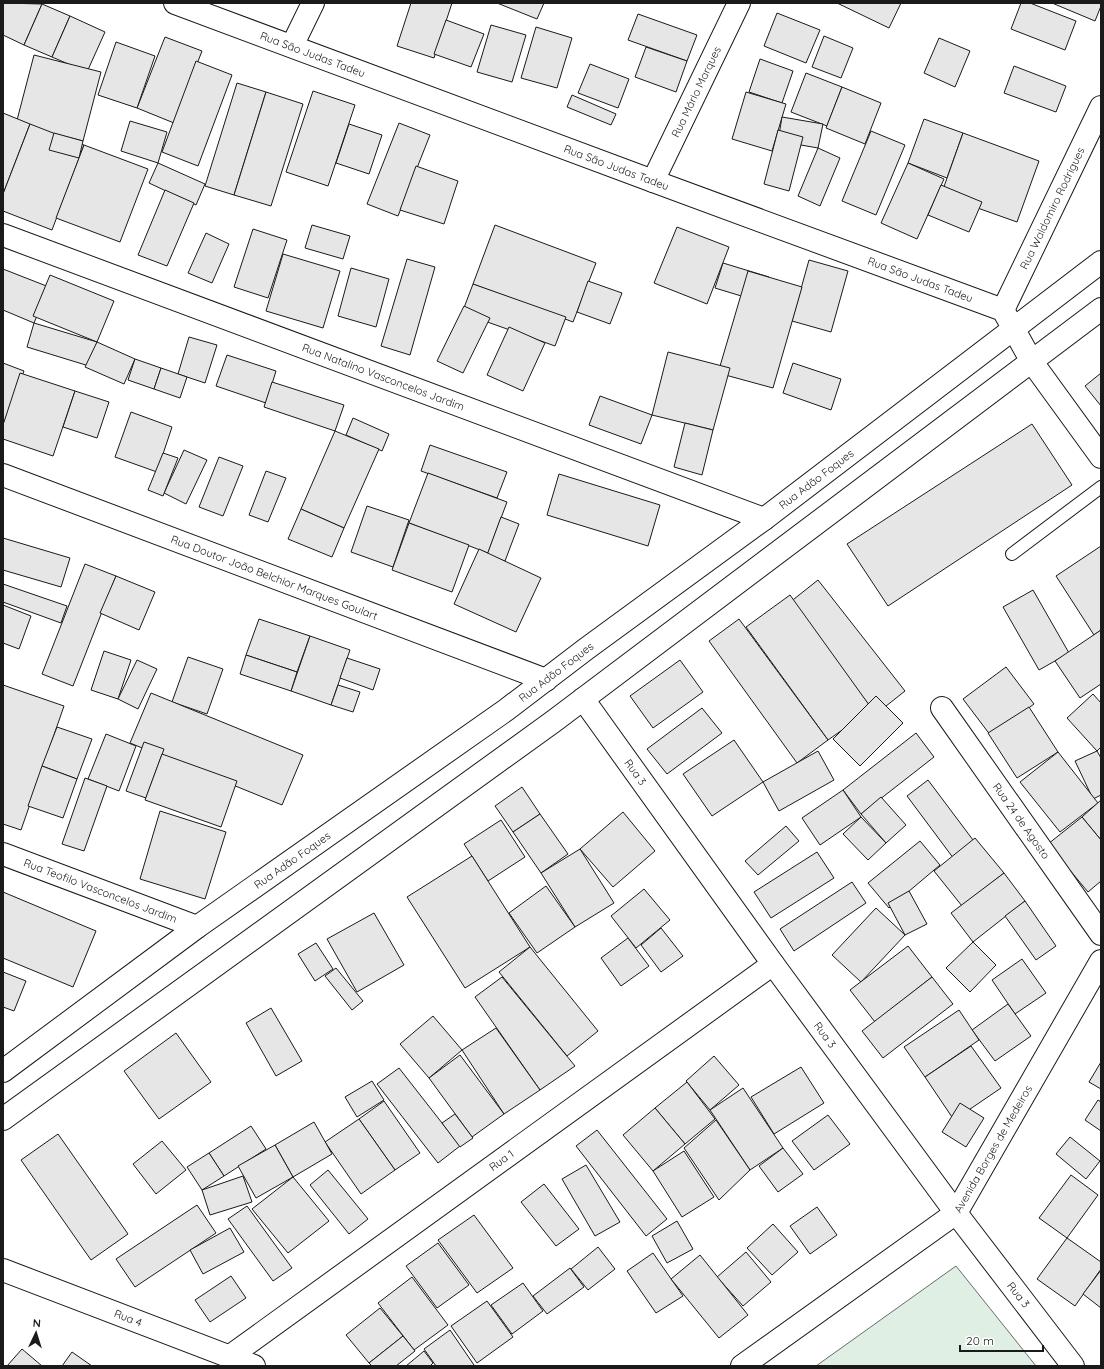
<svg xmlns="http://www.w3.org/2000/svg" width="1104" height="1369" font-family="Quicksand,sans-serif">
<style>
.green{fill:#e0efe3;stroke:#6a6a6a}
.building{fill:#e6e6e6;stroke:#1a1a1a}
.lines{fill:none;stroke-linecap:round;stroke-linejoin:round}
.service-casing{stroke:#1a1a1a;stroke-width:14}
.minor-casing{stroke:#1a1a1a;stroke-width:24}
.tertiary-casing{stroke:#1a1a1a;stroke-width:24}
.secondary-casing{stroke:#1a1a1a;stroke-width:24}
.service{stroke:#fff;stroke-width:12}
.minor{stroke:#fff;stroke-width:22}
.tertiary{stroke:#fff;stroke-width:22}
.secondary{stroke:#fff;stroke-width:22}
.labels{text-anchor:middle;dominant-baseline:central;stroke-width:3;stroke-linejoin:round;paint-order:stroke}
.street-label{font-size:11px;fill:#1a1a1a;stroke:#fff}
</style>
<rect width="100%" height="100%" fill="#fff"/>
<path class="green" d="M956 1266 1036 1366H816Z"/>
<g class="building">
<path d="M3 3 42 4 24 45 3 35Z"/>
<path d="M411 3H452L434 58 397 46Z"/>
<path d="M497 3H544L537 19Z"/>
<path d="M837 3H901L889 28Z"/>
<path d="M1021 3H1030L1076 21 1065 50 1011 29Z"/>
<path d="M1052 3H1101V6L1095 21Z"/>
<path d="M42 4 70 16 52 57 24 45Z"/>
<path d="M777 13 820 30 806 63 764 46Z"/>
<path d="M638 14 697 35 687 61 628 40Z"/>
<path d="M70 16 105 32 87 72 52 57Z"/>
<path d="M446 20 484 34 471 67 434 54Z"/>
<path d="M491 25 526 35 512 82 477 72Z"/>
<path d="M536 27 572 38 557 88 521 78Z"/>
<path d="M824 36 853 48 841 78 812 67Z"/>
<path d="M165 37 202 51 174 123 137 108Z"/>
<path d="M939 38 970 51 955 87 924 73Z"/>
<path d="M116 42 155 56 137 108 98 95Z"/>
<path d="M646 47 687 61 676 92 635 77Z"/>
<path d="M34 55 101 72 83 141 16 124Z"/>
<path d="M760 59 793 71 782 103 749 92Z"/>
<path d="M196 61 232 75 198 166 162 152Z"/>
<path d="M590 64 629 79 618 108 578 93Z"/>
<path d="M1014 66 1066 86 1056 112 1004 93Z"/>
<path d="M806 73 842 87 827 126 791 112Z"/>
<path d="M237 83 266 92 234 195 205 186Z"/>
<path d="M842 87 881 103 865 144 826 128Z"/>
<path d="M313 91 355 105 328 186 286 172Z"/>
<path d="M266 92 303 104 271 206 234 195Z"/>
<path d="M746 92 786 104 772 151 732 139Z"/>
<path d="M572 95 616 114 611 125 567 107Z"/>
<path d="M3 113 30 124 3 194Z"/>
<path d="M782 117 823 124 818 148 778 141Z"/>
<path d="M924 119 963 133 947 178 908 163Z"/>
<path d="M130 121 167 132 158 163 121 151Z"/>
<path d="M399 123 430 135 398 216 367 204Z"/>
<path d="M30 124 84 145 52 230 3 211V194Z"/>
<path d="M349 124 382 135 369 174 336 163Z"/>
<path d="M778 130 803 137 789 191 764 184Z"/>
<path d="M871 131 905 145 876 215 842 201Z"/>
<path d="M54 133 83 141 79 158 49 150Z"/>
<path d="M963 133 1039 161 1017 222 941 195Z"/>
<path d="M84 145 148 169 120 242 56 218Z"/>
<path d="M818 148 840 158 820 206 798 196Z"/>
<path d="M158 163 205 184 196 205 149 183Z"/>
<path d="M908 163 944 179 917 239 881 223Z"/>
<path d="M416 166 458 181 444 224 400 210Z"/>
<path d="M941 185 982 202 969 232 928 215Z"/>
<path d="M165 190 194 203 167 266 138 255Z"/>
<path d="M312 225 350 236 343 259 305 248Z"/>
<path d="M495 225 596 263 573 322 473 284Z"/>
<path d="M677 227 729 247 707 304 654 283Z"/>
<path d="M253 229 287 240 268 298 234 287Z"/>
<path d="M206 233 229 244 212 283 188 273Z"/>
<path d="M283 254 340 271 323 328 266 311Z"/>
<path d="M407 259 435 267 410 355 381 346Z"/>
<path d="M809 260 848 271 831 332 792 321Z"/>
<path d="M723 263 769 277 761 302 715 288Z"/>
<path d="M351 268 389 279 376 327 338 316Z"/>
<path d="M3 269 49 287 34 323 3 310Z"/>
<path d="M748 271 802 287 773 388 718 373Z"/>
<path d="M50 275 114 301 97 342 33 316Z"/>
<path d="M588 281 622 293 610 324 577 312Z"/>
<path d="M473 284 566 317 555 346 462 313Z"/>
<path d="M464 306 490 318 463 373 437 361Z"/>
<path d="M34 323 97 342 89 366 27 347Z"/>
<path d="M509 327 545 343 523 391 487 375Z"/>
<path d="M189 337 217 345 205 383 178 374Z"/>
<path d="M97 342 135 359 124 384 85 367Z"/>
<path d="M668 352 730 368 713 430 652 415Z"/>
<path d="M227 355 276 371 266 403 216 386Z"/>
<path d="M135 359 161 368 154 389 128 380Z"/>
<path d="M3 363 24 371 3 426Z"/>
<path d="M793 363 841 379 831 410 783 393Z"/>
<path d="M161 368 187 377 180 398 154 389Z"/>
<path d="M20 373 75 391 53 456 3 439V425Z"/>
<path d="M1101 373V406L1085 386Z"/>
<path d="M272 382 344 405 335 431 264 407Z"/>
<path d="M75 391 109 402 97 438 63 427Z"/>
<path d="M600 396 652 415 641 444 589 425Z"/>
<path d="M131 412 172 427 157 472 115 457Z"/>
<path d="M353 418 389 434 382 451 346 435Z"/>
<path d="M685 423 713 430 702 475 674 467Z"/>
<path d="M1032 424 1072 485 888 606 847 544Z"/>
<path d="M335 431 379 449 344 528 301 509Z"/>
<path d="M430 445 507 472 497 498 421 471Z"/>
<path d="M184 450 207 460 186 504 164 493Z"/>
<path d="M163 453 178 458 163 496 148 490Z"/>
<path d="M219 457 243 466 223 516 199 507Z"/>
<path d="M266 471 286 478 268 522 249 515Z"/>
<path d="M428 473 507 502 488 553 409 523Z"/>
<path d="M559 474 660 505 648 546 547 515Z"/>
<path d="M367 506 409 520 393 567 351 552Z"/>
<path d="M301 509 344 528 332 557 288 539Z"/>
<path d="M501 517 519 524 505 561 487 555Z"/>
<path d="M409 523 469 545 452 592 392 570Z"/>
<path d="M3 538 70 558 61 587 3 570Z"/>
<path d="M1101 546V630L1094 635 1056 576Z"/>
<path d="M479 549 541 578 516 632 454 604Z"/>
<path d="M85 564 116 576 73 686 42 674Z"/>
<path d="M116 576 155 592 139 630 100 613Z"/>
<path d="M818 580 905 691 876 714 789 603Z"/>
<path d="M3 584 67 606 61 623 3 602Z"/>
<path d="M1033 590 1069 653 1039 670 1003 607Z"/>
<path d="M790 595 872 709 828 740 746 627Z"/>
<path d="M3 605 31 616 19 649 3 643Z"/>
<path d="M259 619 310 636 297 672 246 655Z"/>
<path d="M739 619 828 740 797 763 709 641Z"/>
<path d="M1101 630V684L1080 698 1055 661Z"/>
<path d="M310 636 350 650 331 705 291 691Z"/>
<path d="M104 651 131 660 118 699 91 690Z"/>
<path d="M246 655 297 672 291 691 240 674Z"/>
<path d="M188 657 223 669 207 714 172 702Z"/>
<path d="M347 658 380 669 373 690 340 678Z"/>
<path d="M137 660 157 669 138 709 118 699Z"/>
<path d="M680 660 703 692 653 728 630 696Z"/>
<path d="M1006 667 1034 704 991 736 963 699Z"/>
<path d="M3 685 64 706 21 830 3 824Z"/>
<path d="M338 685 360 692 353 712 331 705Z"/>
<path d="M151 693 303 755 282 805 130 743Z"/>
<path d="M1093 694 1101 703V747L1097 751 1067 718Z"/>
<path d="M876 696 903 723 860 766 833 739Z"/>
<path d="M1029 707 1058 752 1017 778 988 733Z"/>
<path d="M702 708 722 733 667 774 647 749Z"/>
<path d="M57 727 92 739 77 779 42 766Z"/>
<path d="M916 733 934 757 861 814 843 790Z"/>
<path d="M106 734 136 746 119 791 88 779Z"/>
<path d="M734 740 763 782 712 816 683 774Z"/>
<path d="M144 742 164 749 146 798 126 791Z"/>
<path d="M818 751 834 780 779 811 763 782Z"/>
<path d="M1097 751 1101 758V795L1093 799 1075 761Z"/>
<path d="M1058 752 1098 803 1060 832 1020 782Z"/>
<path d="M162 754 237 781 221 827 145 800Z"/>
<path d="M42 766 77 779 63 818 28 806Z"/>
<path d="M85 778 107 786 84 851 62 844Z"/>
<path d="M928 780 976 844 954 859 907 796Z"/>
<path d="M522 787 540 814 513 832 495 806Z"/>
<path d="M843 790 861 817 820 845 802 818Z"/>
<path d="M881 797 906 825 886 843 861 814Z"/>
<path d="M1101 800V840L1082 817Z"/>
<path d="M160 811 226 832 205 899 140 879Z"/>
<path d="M623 812 655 851 613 887 580 849Z"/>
<path d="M540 814 568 854 541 873 513 832Z"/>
<path d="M861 817 886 843 868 860 843 834Z"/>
<path d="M1082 817 1101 840V881L1088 892 1048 844Z"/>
<path d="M501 820 525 857 488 881 464 844Z"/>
<path d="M786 826 799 841 758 875 745 861Z"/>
<path d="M975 838 1004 873 962 906 934 871Z"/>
<path d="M920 841 940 865 889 908 868 883Z"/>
<path d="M580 849 614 903 575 927 541 873Z"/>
<path d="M817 852 834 878 771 918 754 892Z"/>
<path d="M472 856 530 947 465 988 407 897Z"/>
<path d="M1004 873 1025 901 973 942 951 913Z"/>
<path d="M852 882 866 903 794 951 780 929Z"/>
<path d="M546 886 575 927 537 953 509 913Z"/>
<path d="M644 889 670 920 636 948 611 916Z"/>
<path d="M909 891 927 924 905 935 888 903Z"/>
<path d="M3 892 96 931 73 987 3 958Z"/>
<path d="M1025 901 1056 946 1036 960 1005 916Z"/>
<path d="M876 908 905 935 861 982 832 955Z"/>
<path d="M374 913 404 965 357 992 327 939Z"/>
<path d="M661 928 683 956 661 972 641 945Z"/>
<path d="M628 938 649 966 621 986 601 958Z"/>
<path d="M973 942 996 965 970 992 946 968Z"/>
<path d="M316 943 333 969 315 981 298 954Z"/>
<path d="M908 946 932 977 875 1022 850 990Z"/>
<path d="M530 947 598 1031 567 1056 499 972Z"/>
<path d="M1022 959 1046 993 1015 1014 992 980Z"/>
<path d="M336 968 363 1001 352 1010 325 976Z"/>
<path d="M3 972 26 981 14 1011 3 1007Z"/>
<path d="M502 977 575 1066 540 1090 475 997Z"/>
<path d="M932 977 953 1004 883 1058 862 1031Z"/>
<path d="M1008 1004 1031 1036 995 1061 972 1030Z"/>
<path d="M271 1008 302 1061 276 1076 246 1023Z"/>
<path d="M959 1010 979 1040 925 1077 904 1047Z"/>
<path d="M433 1016 462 1050 429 1078 400 1044Z"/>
<path d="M496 1028 540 1090 504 1114 462 1050Z"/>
<path d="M176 1033 211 1082 159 1119 124 1071Z"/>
<path d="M971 1046 1001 1088 954 1120 925 1077Z"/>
<path d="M460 1055 504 1114 472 1137 429 1078Z"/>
<path d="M714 1056 739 1085 710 1110 686 1081Z"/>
<path d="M1101 1062V1089L1089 1082Z"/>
<path d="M801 1067 824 1103 774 1134 751 1097Z"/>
<path d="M399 1068 460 1146 438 1163 377 1084Z"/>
<path d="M372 1081 384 1100 357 1117 345 1097Z"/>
<path d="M687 1082 715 1119 685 1144 655 1108Z"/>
<path d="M743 1088 783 1148 750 1170 710 1110Z"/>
<path d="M1098 1100 1101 1102V1131L1085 1120Z"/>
<path d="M384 1101 420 1153 395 1170 359 1119Z"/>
<path d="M960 1103 984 1118 966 1147 942 1132Z"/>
<path d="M655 1108 685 1144 653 1171 623 1135Z"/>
<path d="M455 1114 473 1138 460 1147 442 1123Z"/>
<path d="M828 1115 850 1144 814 1170 792 1141Z"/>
<path d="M359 1119 395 1170 361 1194 325 1142Z"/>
<path d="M716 1120 750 1170 719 1200 684 1148Z"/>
<path d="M314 1122 332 1154 293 1177 275 1145Z"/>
<path d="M251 1126 266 1149 224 1176 209 1153Z"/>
<path d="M597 1130 667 1219 646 1236 576 1146Z"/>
<path d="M58 1134 128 1234 91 1260 21 1160Z"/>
<path d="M1070 1137 1100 1161 1086 1179 1056 1154Z"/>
<path d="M162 1141 186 1170 156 1194 133 1164Z"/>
<path d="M275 1145 293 1177 256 1198 238 1166Z"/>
<path d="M783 1148 803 1174 778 1192 759 1166Z"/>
<path d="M684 1151 714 1197 682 1217 653 1171Z"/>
<path d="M209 1153 224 1176 202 1190 187 1167Z"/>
<path d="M586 1165 620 1222 595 1236 562 1179Z"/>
<path d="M328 1170 368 1219 349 1234 310 1185Z"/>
<path d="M1071 1175 1098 1195 1067 1238 1039 1218Z"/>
<path d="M243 1176 252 1202 210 1215 202 1190Z"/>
<path d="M293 1177 329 1221 288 1253 252 1209Z"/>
<path d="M544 1184 579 1229 556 1246 521 1202Z"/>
<path d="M197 1205 216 1233 135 1287 116 1259Z"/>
<path d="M247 1206 292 1268 273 1281 228 1219Z"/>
<path d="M817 1207 837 1235 810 1254 790 1226Z"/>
<path d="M474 1215 513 1268 477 1293 438 1240Z"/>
<path d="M677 1221 693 1249 667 1263 652 1236Z"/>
<path d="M773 1224 798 1252 772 1275 747 1248Z"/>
<path d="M230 1228 244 1252 203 1274 190 1250Z"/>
<path d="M1067 1238 1101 1262V1269L1075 1306 1037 1279Z"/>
<path d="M438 1243 469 1285 437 1308 406 1266Z"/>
<path d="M598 1247 615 1269 588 1290 571 1269Z"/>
<path d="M746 1252 771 1282 743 1306 717 1277Z"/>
<path d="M653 1253 683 1296 656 1313 627 1271Z"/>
<path d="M700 1255 748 1315 719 1338 671 1279Z"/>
<path d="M570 1268 584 1287 547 1314 533 1296Z"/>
<path d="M1101 1270V1308L1083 1294Z"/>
<path d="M231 1276 246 1298 210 1322 195 1300Z"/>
<path d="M412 1277 448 1325 414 1350 378 1303Z"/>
<path d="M523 1283 543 1311 512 1334 491 1305Z"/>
<path d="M487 1301 513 1337 477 1363 451 1326Z"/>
<path d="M380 1308 403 1336 369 1363 346 1335Z"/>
<path d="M450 1330 474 1365 473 1366H436L424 1349Z"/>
<path d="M403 1336 415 1351 396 1366H372L369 1363Z"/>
<path d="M22 1349 42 1366H7Z"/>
<path d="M424 1351 433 1363 430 1366H406Z"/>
<path d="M72 1352 92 1366H62Z"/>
</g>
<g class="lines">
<g class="service-casing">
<path id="service" d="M1012 554 1101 487"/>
</g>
<g class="minor-casing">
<g id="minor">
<path d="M292 46 313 3"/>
<path id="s1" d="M653 181 739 3"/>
<path id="s2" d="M3 235 764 519"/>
<path id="s3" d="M1003 310 1101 107"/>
<path id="s4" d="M3 475 546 680"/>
<path id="s5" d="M583 699 773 964 956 1213 1073 1366"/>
<path id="s6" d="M942 708 1101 934"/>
<path id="s7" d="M3 1270 254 1366"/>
<path id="s8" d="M229 1357 773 964"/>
<path id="s9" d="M742 1366 956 1213 1101 961"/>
</g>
</g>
<g class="tertiary-casing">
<g id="tertiary">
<path id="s10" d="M175 3 653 181 1003 310 1032 362 1101 457"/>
<path id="s11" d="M3 854 197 927"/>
</g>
</g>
<g class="secondary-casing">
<g id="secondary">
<path id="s12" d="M3 1071 197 927 506 710 586 649 764 519 1101 262"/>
<path d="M3 1119 554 721 1101 309"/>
</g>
</g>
<use href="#service" class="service"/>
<use href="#minor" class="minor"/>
<use href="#tertiary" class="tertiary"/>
<use href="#secondary" class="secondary"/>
</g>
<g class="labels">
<g class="street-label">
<text stroke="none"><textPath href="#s10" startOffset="147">Rua São Judas Tadeu</textPath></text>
<text stroke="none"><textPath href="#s1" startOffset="99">Rua Mário Marques</textPath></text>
<text stroke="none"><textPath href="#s10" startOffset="471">Rua São Judas Tadeu</textPath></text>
<text stroke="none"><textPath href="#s3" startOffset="113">Rua Waldomiro Rodrigues</textPath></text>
<text stroke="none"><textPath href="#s10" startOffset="795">Rua São Judas Tadeu</textPath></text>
<text stroke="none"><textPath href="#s2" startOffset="406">Rua Natalino Vasconcelos Jardim</textPath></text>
<text stroke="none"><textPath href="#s12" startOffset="1006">Rua Adão Foques</textPath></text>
<text stroke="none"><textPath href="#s4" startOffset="290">Rua Doutor João Belchior Marques Goulart</textPath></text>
<text stroke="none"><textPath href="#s12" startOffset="682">Rua Adão Foques</textPath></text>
<text stroke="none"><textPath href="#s5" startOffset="90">Rua 3</textPath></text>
<text stroke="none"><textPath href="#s6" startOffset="138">Rua 24 de Agosto</textPath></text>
<text stroke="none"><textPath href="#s12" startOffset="358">Rua Adão Foques</textPath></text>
<text stroke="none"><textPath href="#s11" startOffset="104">Rua Teofilo Vasconcelos Jardim</textPath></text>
<text stroke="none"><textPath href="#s5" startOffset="414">Rua 3</textPath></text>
<text stroke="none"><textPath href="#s9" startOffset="337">Avenida Borges de Medeiros</textPath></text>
<text stroke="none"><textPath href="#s8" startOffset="336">Rua 1</textPath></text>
<text stroke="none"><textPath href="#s5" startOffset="738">Rua 3</textPath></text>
<text stroke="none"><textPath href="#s7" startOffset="134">Rua 4</textPath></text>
</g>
</g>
<rect width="1104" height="1369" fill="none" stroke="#1a1a1a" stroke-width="8"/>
<g transform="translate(36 1333) rotate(4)" stroke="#ffffff" stroke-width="3" paint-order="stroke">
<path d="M0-3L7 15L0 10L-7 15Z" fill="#1a1a1a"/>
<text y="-6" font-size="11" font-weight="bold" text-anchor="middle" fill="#1a1a1a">N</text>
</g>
<path d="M960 1345v6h83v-6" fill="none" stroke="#1a1a1a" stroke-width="2"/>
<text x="966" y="1345" font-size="12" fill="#1a1a1a" stroke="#ffffff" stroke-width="3" paint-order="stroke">20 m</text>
</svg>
